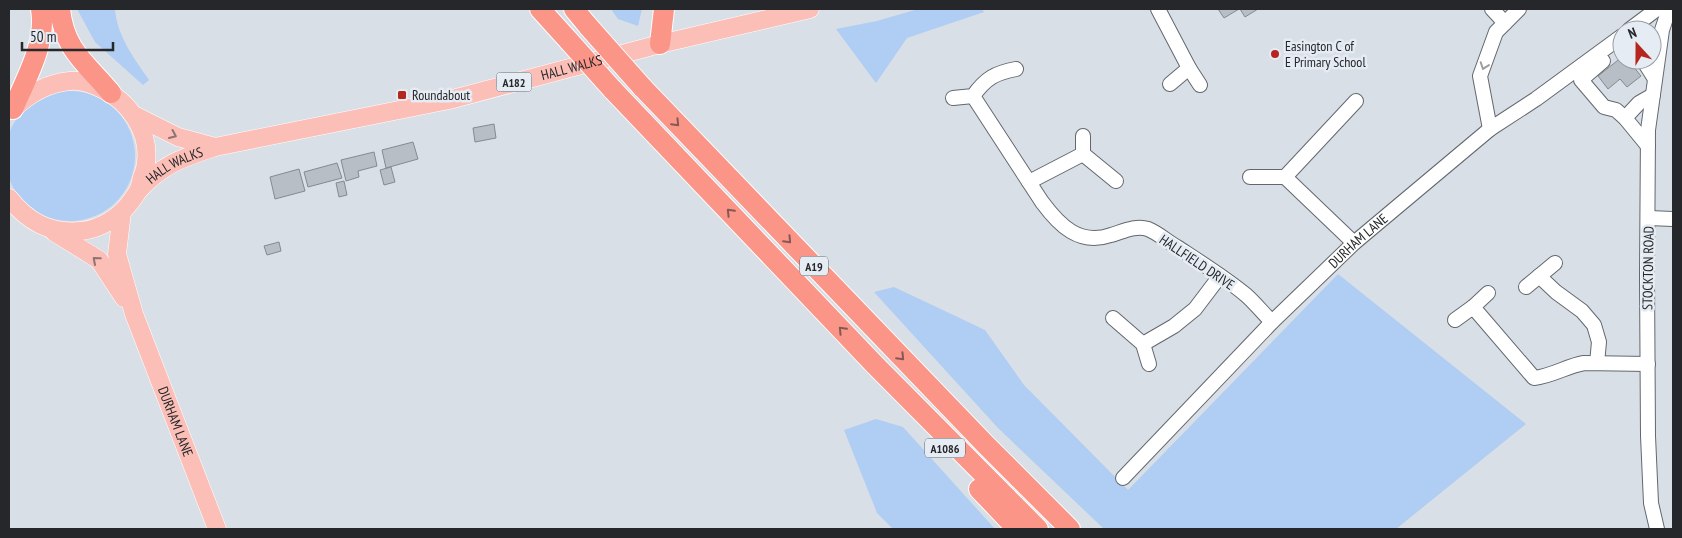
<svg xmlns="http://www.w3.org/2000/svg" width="1682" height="538" font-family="'PT Sans Narrow',sans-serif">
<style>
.green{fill:#b0cdf3}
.building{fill:#b8bec5;stroke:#858a91}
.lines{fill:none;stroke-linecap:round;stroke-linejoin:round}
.minor-casing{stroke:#63686f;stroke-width:16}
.major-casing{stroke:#fff;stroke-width:19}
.highway-casing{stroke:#fff;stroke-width:22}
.minor{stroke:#fff;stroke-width:14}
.major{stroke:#fcbfb8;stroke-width:18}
.highway{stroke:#fa9588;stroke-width:20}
.highway-bridge-casing{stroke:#fff;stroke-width:22;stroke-linecap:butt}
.highway-bridge{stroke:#fa9588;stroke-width:20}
.oneway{stroke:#9d9e9f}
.oneway2{stroke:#855854}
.oneway3{stroke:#907371}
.poi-dot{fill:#b5261f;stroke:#e6ecf3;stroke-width:2}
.labels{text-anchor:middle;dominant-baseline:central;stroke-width:5;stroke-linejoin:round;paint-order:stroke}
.shield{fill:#e6ecf3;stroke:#5f6266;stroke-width:1}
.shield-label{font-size:12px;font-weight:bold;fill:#25272a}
.poi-label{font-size:14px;fill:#25272a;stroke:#e6ecf3;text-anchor:start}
.street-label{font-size:14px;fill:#25272a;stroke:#e6ecf3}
</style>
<rect width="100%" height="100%" fill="#d9dfe6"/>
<g class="green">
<path d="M77 9H115C117 36 134 58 149 80L143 85 95 42Z"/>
<path d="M611 9H642L638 26 618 19Z"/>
<path d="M918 9H982L984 12 907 38 876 83 836 29 877 21Z"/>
<circle cx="70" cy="156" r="65"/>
<path d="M1338 274 1526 424 1396 529H1104L998 428 874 292 894 287 985 330 1024 385 1128 490Z"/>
<path d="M876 419 903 427 995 529H893L877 513 844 430Z"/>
</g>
<g class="building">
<path d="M1218 9H1239L1224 18Z"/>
<path d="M1240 9H1258L1245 17Z"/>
<path d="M1622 57V60H1628L1641 76 1627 87 1620 79 1608 89 1598 76Z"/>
<path d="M494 124 496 138 475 142 473 128Z"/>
<path d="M413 142 418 159 386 168 382 150Z"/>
<path d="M374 152 377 166 358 171 359 177 346 181 341 160Z"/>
<path d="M337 163 342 178 308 187 304 172Z"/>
<path d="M391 167 395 182 384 185 380 170Z"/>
<path d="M299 169 305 191 275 199 270 177Z"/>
<path d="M344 181 347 195 339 197 336 183Z"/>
<path d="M279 242 281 251 267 255 264 246Z"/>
</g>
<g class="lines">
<g class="minor-casing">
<g id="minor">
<path d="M1158 9 1189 68 1170 84"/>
<path d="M1492 9 1505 23"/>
<path d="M1629 30 1657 9"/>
<path d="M1643 60 1655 79"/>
<path d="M1603 61 1581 80 1604 107 1616 110 1625 118 1648 146"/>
<path d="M1189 68 1200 85"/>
<path d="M973 96 1042 202C1059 225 1079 246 1111 235 1122 232 1135 225 1148 229 1158 233 1168 242 1177 247 1200 262 1224 277 1246 295 1255 303 1263 313 1272 322"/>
<path d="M953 98 973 96C986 78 995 73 1016 69"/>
<path d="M1625 118 1639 103 1653 95"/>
<path d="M1490 129 1480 76 1496 32 1519 9"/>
<path d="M1083 136V154L1116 181"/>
<path d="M1250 177H1285L1356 101"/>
<path d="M1285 177 1354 243"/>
<path d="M1029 182 1083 154"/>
<path d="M1649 218 1673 219"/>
<path d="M1539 276 1556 292 1582 311 1594 325 1599 342 1597 363"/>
<path d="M1526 287 1555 263"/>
<path d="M1473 307 1534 378C1552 376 1567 366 1584 363L1648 364"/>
<path d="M1113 318 1143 344 1149 364"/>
<path d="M1455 320 1473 307 1488 293"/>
<path d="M1143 344 1174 326 1195 309 1220 276"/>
<path id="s1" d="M1123 478 1272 322 1354 243 1490 129 1536 99 1622 36"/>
<path d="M1657 529 1651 503 1648 436 1647 277 1648 130 1662 30 1669 9"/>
</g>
</g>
<g class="major-casing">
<g id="major">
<path d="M134 115 178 137 215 147"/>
<path id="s2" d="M139 190C163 164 182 158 215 147L449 100 660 44 810 9"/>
<path d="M9 198C28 222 50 234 81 231 100 229 118 218 129 204 132 200 135 196 138 191 140 187 141 182 142 177 144 172 146 167 146 162 150 132 129 101 102 89 92 84 81 80 70 81 47 83 29 94 13 109"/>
<path id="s3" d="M122 212 117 254 134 314 217 529"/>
<path d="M54 232 99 260 124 298"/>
</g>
</g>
<g class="highway-casing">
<g id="highway">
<path d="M60 9C64 50 86 63 111 93"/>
<path d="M540 9 569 41"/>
<path d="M574 9 588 26"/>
<path d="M660 44 664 9"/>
<path d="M642 87 986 445 1070 529"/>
<path d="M612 89 875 365 1038 529"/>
<path d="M13 109C26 78 47 43 41 9"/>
<path d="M979 489 1017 529"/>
</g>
</g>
<use href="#minor" class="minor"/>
<use href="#major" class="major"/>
<use href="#highway" class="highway"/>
<g class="highway-bridge-casing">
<g id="highway-bridge">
<path d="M588 26 642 87"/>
<path d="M569 41 612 89"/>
</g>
</g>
<use href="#highway-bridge" class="highway-bridge"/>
</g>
<defs><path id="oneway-chevron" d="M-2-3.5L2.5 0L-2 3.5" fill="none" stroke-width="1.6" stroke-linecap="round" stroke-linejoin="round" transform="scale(1.25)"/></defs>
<use class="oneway" href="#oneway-chevron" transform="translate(1484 66) rotate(109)"/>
<g class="oneway2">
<use href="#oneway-chevron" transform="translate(676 123) rotate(46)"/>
<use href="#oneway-chevron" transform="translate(730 212) rotate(-134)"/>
<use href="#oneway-chevron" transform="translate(788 240) rotate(46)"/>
<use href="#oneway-chevron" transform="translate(842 330) rotate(-134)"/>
<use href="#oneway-chevron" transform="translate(901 357) rotate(46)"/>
</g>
<g class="oneway3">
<use href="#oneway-chevron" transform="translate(173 135) rotate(24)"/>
<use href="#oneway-chevron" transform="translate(96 260) rotate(-139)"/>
</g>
<g class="poi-dot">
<circle cx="1275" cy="54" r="5"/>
<rect x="397" y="90" width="10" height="10" rx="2.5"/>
</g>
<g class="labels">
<g class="shield">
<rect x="496.5" y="72.5" width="35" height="19" rx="4"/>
<rect x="800" y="256.5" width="28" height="19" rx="4"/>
<rect x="925" y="438.5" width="40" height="19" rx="4"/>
</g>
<g class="shield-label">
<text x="514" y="82">A182</text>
<text x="814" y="266">A19</text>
<text x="945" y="448">A1086</text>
</g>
<g class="poi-label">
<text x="1285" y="46">Easington C of<tspan x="1285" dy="16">E Primary School</tspan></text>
<text x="412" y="95">Roundabout</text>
</g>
<g class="street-label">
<text stroke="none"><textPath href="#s2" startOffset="454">HALL WALKS</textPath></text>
<text stroke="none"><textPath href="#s2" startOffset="44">HALL WALKS</textPath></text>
<text stroke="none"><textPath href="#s1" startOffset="334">DURHAM LANE</textPath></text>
<text transform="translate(1197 262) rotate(34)">HALLFIELD DRIVE</text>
<text transform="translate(1648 268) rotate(-89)">STOCKTON ROAD</text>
<text stroke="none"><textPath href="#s3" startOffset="220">DURHAM LANE</textPath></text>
</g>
</g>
<rect width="1682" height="538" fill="none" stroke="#25272a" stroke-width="20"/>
<g transform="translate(1637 45) rotate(339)"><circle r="24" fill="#e6ecf3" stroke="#999da3"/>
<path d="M0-4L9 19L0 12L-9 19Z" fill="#b5261f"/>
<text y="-8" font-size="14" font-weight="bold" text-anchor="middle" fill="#25272a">N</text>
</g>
<path d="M22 42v8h91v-8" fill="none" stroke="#25272a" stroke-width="2.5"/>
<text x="30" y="42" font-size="15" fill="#25272a" stroke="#e6ecf3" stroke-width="4" paint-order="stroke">50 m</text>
</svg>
